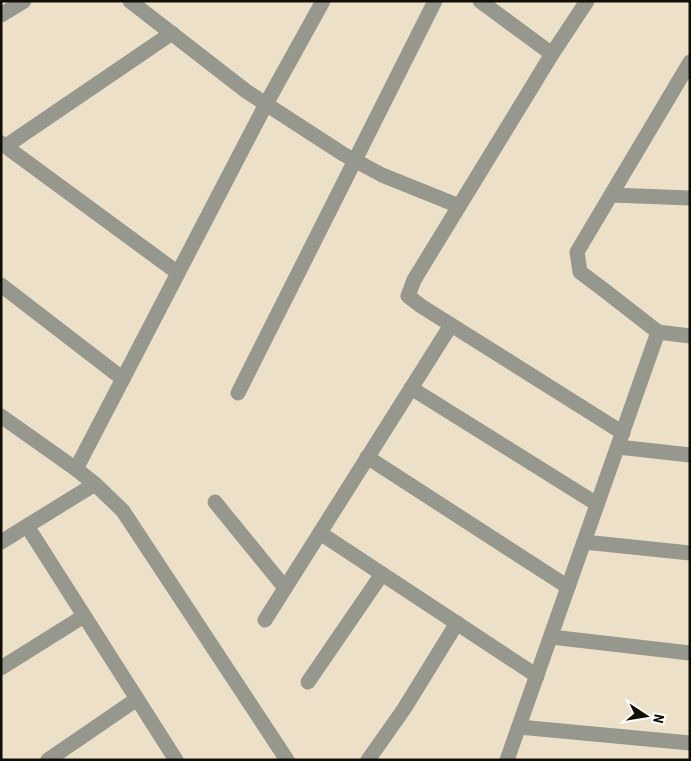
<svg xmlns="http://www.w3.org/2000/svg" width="691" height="761" font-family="'Roboto Condensed',sans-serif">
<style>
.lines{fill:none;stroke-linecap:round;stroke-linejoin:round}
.minor{stroke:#96988d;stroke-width:15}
</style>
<rect width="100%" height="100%" fill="#ece0c8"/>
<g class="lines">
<g class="minor">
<path d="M130 1 246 91 343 154 382 175 459 206"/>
<path d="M480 1 552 54"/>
<path d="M587 1 552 54 414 280 408 296 421 306 623 433"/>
<path d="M1 15 24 1"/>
<path d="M1 143 178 273"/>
<path d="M6 146 172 33"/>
<path d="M611 195 690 198"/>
<path d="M1 285 123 379"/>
<path d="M658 332 690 336"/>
<path d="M411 388 597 504"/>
<path d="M238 393 435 1"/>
<path d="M1 416 76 469 95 484 123 511 287 760"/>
<path d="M618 447 690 455"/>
<path d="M367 457 568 587"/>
<path d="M76 469 266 104 323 1"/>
<path d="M215 502 285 588"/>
<path d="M27 526 176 760"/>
<path d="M320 533 537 676"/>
<path d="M1 542 95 484"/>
<path d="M584 542 690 553"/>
<path d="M265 620 451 325"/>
<path d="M551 637 690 653"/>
<path d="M1 668 84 616"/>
<path d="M308 682 382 574"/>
<path d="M519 727 690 743"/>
<path d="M48 760 137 699"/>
<path d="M368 760 404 709 457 623"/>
<path d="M507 760 658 332 604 290 580 272 577 252 690 62"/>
</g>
</g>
<rect width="691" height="761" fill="none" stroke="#120e06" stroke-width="5"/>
<g transform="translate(646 716) rotate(102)" stroke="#ffffff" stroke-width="4" paint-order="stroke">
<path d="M0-4L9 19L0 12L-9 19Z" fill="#120e06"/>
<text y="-8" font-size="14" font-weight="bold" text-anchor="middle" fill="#120e06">N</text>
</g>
</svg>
